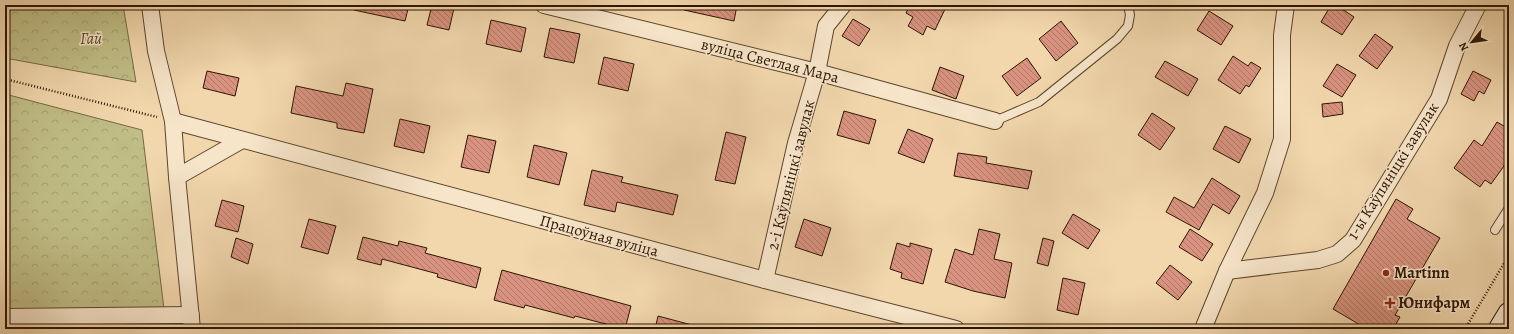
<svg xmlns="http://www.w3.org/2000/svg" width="1514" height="334" font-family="Alegreya,serif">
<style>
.forest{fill:url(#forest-crowns);stroke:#766944}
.building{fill:url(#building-back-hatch);stroke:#2d1502}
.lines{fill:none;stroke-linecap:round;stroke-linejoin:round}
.service-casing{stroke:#5e462d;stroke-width:10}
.minor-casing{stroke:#5e462d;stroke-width:18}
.secondary-casing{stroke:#2d1502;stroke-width:24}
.path{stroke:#2d1502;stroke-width:2.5;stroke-dasharray:1 2;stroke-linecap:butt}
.service{stroke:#f7e5ca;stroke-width:8}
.minor{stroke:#f7e5ca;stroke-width:16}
.secondary{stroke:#f7e5ca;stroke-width:22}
.poi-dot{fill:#8f2418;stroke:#f7e5ca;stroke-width:1.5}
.labels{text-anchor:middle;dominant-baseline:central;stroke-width:3;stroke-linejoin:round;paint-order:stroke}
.park-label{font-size:16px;font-style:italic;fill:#59472a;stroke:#f7e5ca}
.street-label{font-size:16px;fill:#2d1502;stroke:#f7e5ca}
.poi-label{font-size:16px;font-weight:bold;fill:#2d1502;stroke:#f7e5ca;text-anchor:start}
</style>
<defs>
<pattern id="forest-crowns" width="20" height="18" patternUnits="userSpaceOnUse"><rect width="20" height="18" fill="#c0bd86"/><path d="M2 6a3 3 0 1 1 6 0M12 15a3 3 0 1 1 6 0" fill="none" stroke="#a5a272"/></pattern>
<pattern id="building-back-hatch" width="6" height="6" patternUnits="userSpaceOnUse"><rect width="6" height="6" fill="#d99380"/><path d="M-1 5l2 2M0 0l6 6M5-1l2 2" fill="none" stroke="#b07767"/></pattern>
</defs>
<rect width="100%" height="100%" fill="#f2d7ad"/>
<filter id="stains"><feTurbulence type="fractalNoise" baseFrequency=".005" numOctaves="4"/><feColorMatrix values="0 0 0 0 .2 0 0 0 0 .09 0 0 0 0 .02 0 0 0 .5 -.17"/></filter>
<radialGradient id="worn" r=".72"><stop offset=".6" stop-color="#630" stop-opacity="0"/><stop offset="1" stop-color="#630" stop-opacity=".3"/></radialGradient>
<g class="forest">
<path d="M5 5H123L136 82 5 58Z"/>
<path d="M5 94 142 130 164 309 5 311Z"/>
</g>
<g class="building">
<path d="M355 5H409L405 21 354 10Z"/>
<path d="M432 5H439L454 8 449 30 427 25Z"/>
<path d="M685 5H737L734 21 684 10Z"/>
<path d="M910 5H947L935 30 927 26 923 35 908 26 913 17 906 13Z"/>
<path d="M1331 5H1336L1354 17 1342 35 1321 22Z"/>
<path d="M1209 11 1233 26 1221 45 1197 30Z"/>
<path d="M853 19 870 29 859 46 842 36Z"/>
<path d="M491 20 526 28 521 52 486 44Z"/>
<path d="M1061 21 1078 43 1056 61 1039 39Z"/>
<path d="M550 28 580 34 574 63 544 57Z"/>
<path d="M1375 34 1393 47 1377 69 1359 56Z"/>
<path d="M1233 56 1248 66 1251 62 1261 68 1249 87 1246 85 1240 94 1218 80Z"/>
<path d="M604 57 634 64 628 91 598 84Z"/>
<path d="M1027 58 1041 78 1017 96 1002 76Z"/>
<path d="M1165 61 1198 79 1188 96 1155 77Z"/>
<path d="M1337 64 1356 75 1342 97 1323 86Z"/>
<path d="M940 67 964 76 956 99 932 90Z"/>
<path d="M207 71 239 78 235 96 203 88Z"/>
<path d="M1473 71 1491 80 1484 94 1479 91 1474 101 1461 94Z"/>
<path d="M346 83 373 89 364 133 337 128V123L291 113 296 86 343 96Z"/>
<path d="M1342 102 1343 114 1323 117 1322 104Z"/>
<path d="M844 111 876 120 869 144 837 135Z"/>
<path d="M1152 113 1175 128 1160 150 1138 135Z"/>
<path d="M400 119 430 126 424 153 394 146Z"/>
<path d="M1497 122 1509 129V159L1491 184 1485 180 1480 187 1454 168 1474 140 1482 146Z"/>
<path d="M1225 126 1251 139 1239 163 1213 149Z"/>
<path d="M908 129 933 139 924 163 898 153Z"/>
<path d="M726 132 746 137 735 184 715 180Z"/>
<path d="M468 135 496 141 489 173 461 167Z"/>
<path d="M534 145 567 153 559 185 527 177Z"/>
<path d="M958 153 987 157 986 163 1032 171 1028 189 954 176Z"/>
<path d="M592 170 623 177 621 182 678 195 673 215 617 202 615 212 584 205Z"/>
<path d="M1212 178 1240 196 1229 214 1213 204 1199 230 1166 212 1174 197 1194 208Z"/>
<path d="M1396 199 1413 209 1407 219 1440 238 1395 315 1400 317 1393 329H1367L1333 309Z"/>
<path d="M222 200 244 206 238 232 215 226Z"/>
<path d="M1073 214 1100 230 1088 249 1062 233Z"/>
<path d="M309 219 336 226 328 254 301 247Z"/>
<path d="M804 219 831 228 822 256 795 247Z"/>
<path d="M979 229 1000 234 994 259 1012 263 1005 298 973 291 945 282 955 249 973 255Z"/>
<path d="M1190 229 1213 244 1202 261 1179 247Z"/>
<path d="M363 237 398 246 399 241 427 248 425 253 481 268 476 288 437 277 438 274 382 259 381 265 357 259Z"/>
<path d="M236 238 253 244 248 264 231 257Z"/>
<path d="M1043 238 1054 241 1048 266 1037 263Z"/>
<path d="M897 243 910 247V243L932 249 923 284 901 278 902 273 890 269Z"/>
<path d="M1170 265 1192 282 1178 300 1156 283Z"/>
<path d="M502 270 631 306 625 329 575 316 574 318 525 305 524 308 494 300Z"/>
<path d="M1063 278 1085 283 1078 315 1057 310Z"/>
<path d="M658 316 692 325 691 329H655Z"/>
</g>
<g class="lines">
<g class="service-casing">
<g id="service">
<path d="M995 121 1039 102 1117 39 1128 26 1130 15 1128 5"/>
<path d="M1495 230 1509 208"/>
</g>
</g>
<g class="minor-casing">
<g id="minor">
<path d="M150 5 156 51 173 121 177 177 192 329"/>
<path d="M544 5 817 72 995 121"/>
<path d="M173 121 765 280 956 329"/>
<path d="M177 177 242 140"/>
<path d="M1227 271 1318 260 1337 254 1353 240 1439 99 1457 46 1478 5"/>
<path d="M765 280 796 143 817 72 826 26 843 5"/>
<path d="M5 317 191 315"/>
<path d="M1203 329 1227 271 1265 193 1282 139V35L1286 5"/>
</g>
</g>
<g class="secondary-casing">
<path id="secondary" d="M1500 329 1509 314"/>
</g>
<g class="path">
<path d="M5 79 157 117"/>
<path d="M1465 329 1509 255"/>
</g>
<use href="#service" class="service"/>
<use href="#minor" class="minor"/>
<use href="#secondary" class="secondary"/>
</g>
<g class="poi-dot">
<circle cx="1386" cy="273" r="4"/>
<path d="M1388 297h4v4h4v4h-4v4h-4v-4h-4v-4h4z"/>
</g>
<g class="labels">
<g class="park-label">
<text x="91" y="39">Гай</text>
</g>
<g class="street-label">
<text transform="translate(770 61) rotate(14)">вуліца Светлая Мара</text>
<text transform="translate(1393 171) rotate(-58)">1-ы Каўпяніцкі завулак</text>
<text transform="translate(791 175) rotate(-76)">2-і Каўпяніцкі завулак</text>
<text transform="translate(599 236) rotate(15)">Працоўная вуліца</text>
</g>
<g class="poi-label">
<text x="1394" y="273">Martinn</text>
<text x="1398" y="303">Юнифарм</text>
</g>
</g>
<rect width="1514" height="334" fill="none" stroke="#f2d7ad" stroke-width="20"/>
<rect x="6" y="6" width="1502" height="322" fill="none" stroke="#2d1502" stroke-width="2"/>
<rect x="10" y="10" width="1494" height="314" fill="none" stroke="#2d1502"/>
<g transform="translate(1472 42) rotate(241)" stroke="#f7e5ca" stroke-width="3" paint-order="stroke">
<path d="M0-3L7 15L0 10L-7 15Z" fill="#2d1502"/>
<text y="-6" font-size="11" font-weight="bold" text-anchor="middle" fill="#2d1502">N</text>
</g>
<rect width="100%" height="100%" filter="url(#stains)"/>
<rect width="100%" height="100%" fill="url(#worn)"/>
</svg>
